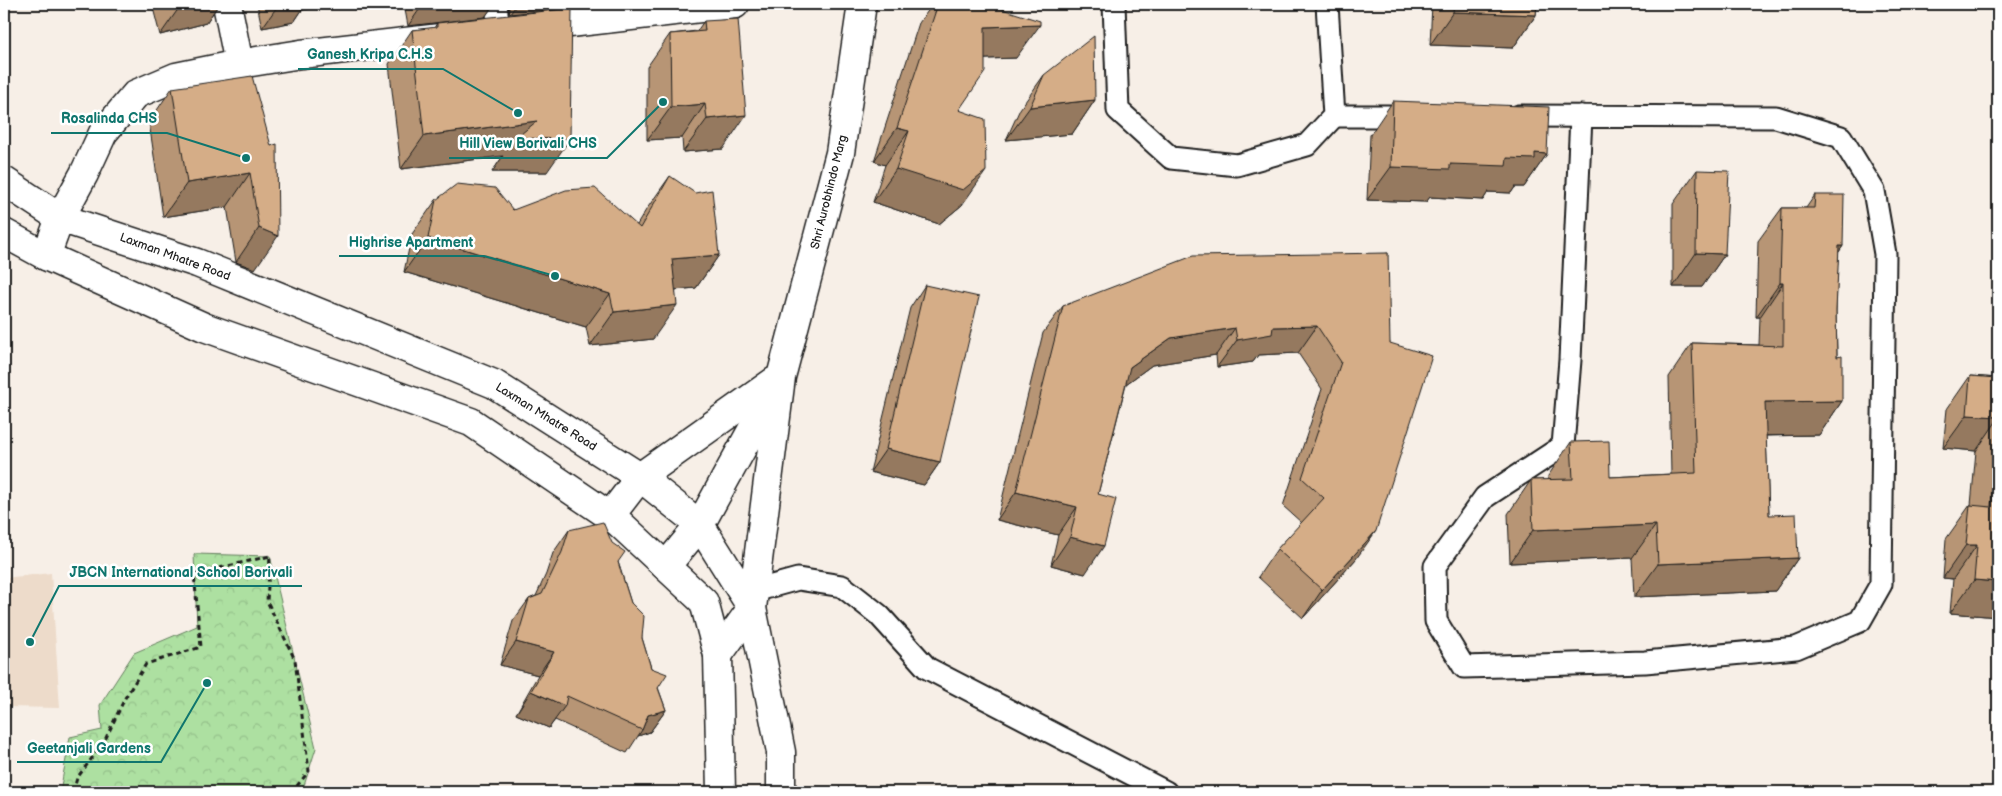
<svg xmlns="http://www.w3.org/2000/svg" width="2002" height="796" font-family="'Balsamiq Sans',sans-serif">
<style>
.built{fill:#eddbca}
.park{fill:url(#park-crowns);stroke:#647e5e}
.lines{fill:none;stroke-linecap:round;stroke-linejoin:round}
.service-casing{stroke:#1c1c1c;stroke-width:25}
.minor-casing{stroke:#1c1c1c;stroke-width:31}
.secondary-casing{stroke:#1c1c1c;stroke-width:31}
.path{stroke:#1c1c1c;stroke-width:3;stroke-dasharray:5 4;stroke-linecap:butt}
.service{stroke:#fff;stroke-width:21}
.minor{stroke:#fff;stroke-width:28}
.secondary{stroke:#fff;stroke-width:28}
.wall{fill:#b79574;stroke:#1c1c1c}
.shaded-wall{fill:#95795e;stroke:#1c1c1c}
.building{fill:#d5ad87;stroke:#1c1c1c}
.labels{text-anchor:middle;dominant-baseline:central;stroke-width:5;stroke-linejoin:round;paint-order:stroke}
.street-label{font-size:12px;fill:#1c1c1c;stroke:#fff}
.leader{fill:none;stroke:#0f766e;stroke-width:2}
.callout-dot{fill:#0f766e;stroke:#fff;stroke-width:2}
.callout-label{font-size:14px;text-anchor:middle;font-weight:bold;fill:#0f766e;stroke:#fff;stroke-width:5;stroke-linejoin:round;paint-order:stroke}
</style>
<defs>
<pattern id="park-crowns" width="20" height="18" patternUnits="userSpaceOnUse" patternTransform="scale(1.25)"><rect width="20" height="18" fill="#ade0a1"/><path d="M2 6a3 3 0 1 1 6 0M12 15a3 3 0 1 1 6 0" fill="none" stroke="#94c08a"/></pattern>
</defs>
<rect width="100%" height="100%" fill="#f7efe7"/>
<filter id="ink" filterUnits="userSpaceOnUse"><feTurbulence type="fractalNoise" baseFrequency=".02" numOctaves="2"/><feDisplacementMap in="SourceGraphic" scale="10" xChannelSelector="R" yChannelSelector="G"/><feConvolveMatrix kernelMatrix="1 2 1 2 8 2 1 2 1" color-interpolation-filters="sRGB"/></filter>
<g filter="url(#ink)">
<path class="built" d="M51 573 60 708 4 707V578Z"/>
<path class="park" d="M194 554 270 556 316 748 302 792H60L70 737 102 730 100 705 134 653 197 626Z"/>
<g class="lines">
<g class="service-casing">
<g id="service">
<path d="M496 4 499 31"/>
<path d="M1114 4 1118 110 1171 158 1237 165 1307 145 1334 116 1327 4"/>
<path d="M1334 116H1411"/>
<path d="M1519 116 1776 117 1841 137 1874 191 1885 254 1881 584 1860 621 1796 648 1645 662 1464 667 1436 621 1435 566 1485 497 1563 446 1570 360 1581 116"/>
<path d="M754 591 798 579 842 586 879 615 927 668 1166 792"/>
</g>
</g>
<g class="minor-casing">
<g id="minor">
<path d="M227 4 239 64"/>
<path d="M535 27 735 4"/>
<path d="M46 256 60 218 84 174 103 133 136 94 176 77 239 64 301 54 440 38"/>
<path d="M610 516 640 477 775 381"/>
<path d="M666 566 700 525 774 390"/>
<path d="M718 655 752 608 781 377 840 153 862 4"/>
</g>
</g>
<g class="secondary-casing">
<g id="secondary">
<path d="M4 181 60 218 197 263 494 384 640 477 700 525 752 608 781 752V792"/>
<path d="M4 233 46 256 204 327 471 422 617 521 704 602 718 655 721 792"/>
</g>
</g>
<path class="path" d="M73 792 77 778 104 742 125 698 146 664 201 647 194 574 270 556 267 601 295 660 309 771 292 792"/>
<use href="#service" class="service"/>
<use href="#minor" class="minor"/>
<use href="#secondary" class="secondary"/>
</g>
<g class="wall">
<path d="M152 4H219L206 23 160 35Z"/>
<path d="M257 4H333L302 10 294 22 262 28Z"/>
<path d="M354 4H381L354 9Z"/>
<path d="M404 4H494L485 17 408 26Z"/>
<path d="M508 4H554L549 10 510 14Z"/>
<path d="M933 4H986L1016 58 985 59 959 110 962 205 939 224 873 202 885 165 874 161 919 23Z"/>
<path d="M1432 4H1537L1536 15 1513 48 1430 45Z"/>
<path d="M704 21 723 149 683 152 682 138 647 140V67L670 34 697 31Z"/>
<path d="M437 23 547 172H492L503 156 401 169 389 64 412 30 434 28Z"/>
<path d="M1044 75 1095 100 1072 134 1006 140 1020 109Z"/>
<path d="M172 88 271 146 255 269 236 262 227 207 163 217 149 122Z"/>
<path d="M1393 101 1547 154 1524 187H1515L1511 193 1488 192 1483 200 1430 197 1426 202 1367 200 1370 135Z"/>
<path d="M1697 170 1725 254 1702 287H1673V204Z"/>
<path d="M670 176 719 255 696 288 675 290 653 339 590 346 586 327 404 272 412 234 436 200 637 225 646 210Z"/>
<path d="M1815 195 1843 246 1838 253 1836 311 1837 357 1842 401 1819 435 1766 436 1769 515 1798 558 1775 591 1634 597 1632 558 1510 563 1508 514 1531 480H1548V476L1571 442 1610 477 1671 474 1669 377 1692 343 1759 345 1760 317H1756L1758 241 1782 208H1806Z"/>
<path d="M1388 253 1356 559 1303 618 1258 577 1277 549 1302 523 1283 506 1322 389 1298 353 1258 355 1253 362 1217 367 1216 355 1152 365 1126 384 1098 494 1085 574 1051 565 1058 535 997 520 1043 333 1063 306Z"/>
<path d="M925 285 940 462 924 485 870 472 910 308Z"/>
<path d="M1970 376 1998 378V617L1950 613 1953 579 1943 578 1946 539 1970 505H1971L1976 451 1943 448 1947 409Z"/>
<path d="M569 530 618 562 642 638 651 668 666 710 650 732 638 736 627 753 555 720 549 728 516 714 538 675 500 665 513 621 529 599 536 596 546 574 553 553Z"/>
</g>
<g class="shaded-wall">
<path d="M185 4H219L206 23 160 35 181 5Z"/>
<path d="M279 4H333L302 10 294 22 262 28Z"/>
<path d="M358 4H381L354 9Z"/>
<path d="M423 4H494L485 17 408 26Z"/>
<path d="M517 4H554L549 10 510 14Z"/>
<path d="M1453 12 1536 15 1513 48 1430 45Z"/>
<path d="M1040 25 1016 58 961 60 985 27Z"/>
<path d="M1095 100 1072 134 1006 140 1030 107Z"/>
<path d="M705 104 682 138 647 140 671 107Z"/>
<path d="M746 115 723 149 683 152 707 119Z"/>
<path d="M537 121 570 139 547 172H492L503 156 401 169 424 136Z"/>
<path d="M897 128 909 131 885 165 874 161Z"/>
<path d="M1535 153 1547 154 1524 187H1515L1511 193 1488 192 1483 200 1430 197 1426 202 1367 200 1391 167 1450 164 1507 158Z"/>
<path d="M896 169 986 171 962 205 939 224 873 202Z"/>
<path d="M250 173 227 207 163 217 187 183Z"/>
<path d="M259 228 278 236 255 269 236 262Z"/>
<path d="M428 238 610 294 586 327 404 272Z"/>
<path d="M1839 246H1843L1820 280Z"/>
<path d="M1696 253 1725 254 1702 287H1673Z"/>
<path d="M719 255 696 288 649 292 672 259Z"/>
<path d="M1780 283H1783L1760 317H1756Z"/>
<path d="M677 305 653 339 590 346 614 312Z"/>
<path d="M1317 326 1298 353 1258 355 1253 362 1217 367 1237 340 1273 327Z"/>
<path d="M1235 328 1216 355 1152 365 1111 395 1130 367 1171 338Z"/>
<path d="M1842 401 1819 435 1741 436 1765 402Z"/>
<path d="M1967 415 1998 417V419L1976 451 1943 448Z"/>
<path d="M886 449 940 462 924 485 870 472Z"/>
<path d="M1016 492 1077 507 1058 535 997 520Z"/>
<path d="M1656 525 1632 558 1510 563 1533 530Z"/>
<path d="M1376 531 1356 559 1303 618 1322 590Z"/>
<path d="M1070 537 1104 546 1085 574 1051 565Z"/>
<path d="M1966 545H1977L1953 579 1943 578Z"/>
<path d="M1798 558 1775 591 1634 597 1658 564Z"/>
<path d="M1974 580 1998 582V617L1950 613Z"/>
<path d="M516 642 554 652 538 675 500 665Z"/>
<path d="M531 691 565 706 549 728 516 714Z"/>
<path d="M666 710 650 732 638 736 642 730 648 715Z"/>
</g>
<g class="building">
<path d="M938 4H986L1040 21V25L985 27V72L959 110 985 119 986 171 963 190 896 169 909 131 897 128Z"/>
<path d="M1454 4H1537L1536 15 1453 12Z"/>
<path d="M572 8 570 139 516 138 537 121 424 136 412 30 437 27V23Z"/>
<path d="M738 19 746 115 707 119 705 104 671 107 670 34 705 31 704 21Z"/>
<path d="M1094 36 1095 100 1030 107 1044 75Z"/>
<path d="M252 76 271 146 277 144 278 236 259 228 250 173 187 183 172 88Z"/>
<path d="M1393 101 1549 107 1547 154 1535 153V159L1507 158 1506 166 1450 164V169L1391 167Z"/>
<path d="M1697 170 1729 171 1725 254 1696 253Z"/>
<path d="M670 176 695 193 712 190 719 255 672 259 677 305 614 312 610 294 428 238 436 200 457 184 495 188 513 210 566 190 595 188 640 228Z"/>
<path d="M1815 195H1844L1843 246H1839L1836 311 1837 357 1842 356V401L1765 402 1769 515 1796 514 1798 558 1658 564 1656 525 1533 530 1531 480 1573 479 1571 442 1609 441 1610 477 1696 473 1692 343 1783 346V283H1780L1782 208H1814Z"/>
<path d="M1388 253 1390 343 1432 356 1376 531 1322 590 1277 549 1324 498 1302 478 1341 362 1317 326 1273 327 1272 334 1237 340 1235 328 1171 338 1130 367 1098 494 1116 499 1104 546 1070 537 1077 507 1016 492 1063 306 1193 256Z"/>
<path d="M925 285 979 297 940 462 886 449Z"/>
<path d="M1970 376 1998 378V417L1967 415Z"/>
<path d="M1998 427V582L1974 580 1977 545H1966L1970 505 1991 507Z"/>
<path d="M603 522 612 543 625 552 618 562 631 603 644 616 642 638 651 668 667 674 658 688 666 710 648 715 642 730 567 696 565 706 531 691 554 652 516 642 529 599 542 594 562 552 569 530Z"/>
</g>
</g>
<g class="labels">
<g class="street-label">
<text transform="translate(829 192) rotate(-76)">Shri Aurobhindo Marg</text>
<text transform="translate(175 257) rotate(20)">Laxman Mhatre Road</text>
<text transform="translate(546 417) rotate(32)">Laxman Mhatre Road</text>
</g>
</g>
<path class="leader" d="M518 113L443 69H298M246 158L167 133H51M663 102L607 158H449M555 276L484 256H339M30 642L59 586H302M207 683L161 762H17"/>
<g class="callout-dot">
<circle cx="518" cy="113" r="5"/>
<circle cx="246" cy="158" r="5"/>
<circle cx="663" cy="102" r="5"/>
<circle cx="555" cy="276" r="5"/>
<circle cx="30" cy="642" r="5"/>
<circle cx="207" cy="683" r="5"/>
</g>
<g class="callout-label">
<text x="370" y="59">Ganesh Kripa C.H.S</text>
<text x="109" y="123">Rosalinda CHS</text>
<text x="528" y="148">Hill View Borivali CHS</text>
<text x="411" y="247">Highrise Apartment</text>
<text x="181" y="577">JBCN International School Borivali</text>
<text x="89" y="753">Geetanjali Gardens</text>
</g>
<rect width="2002" height="796" fill="none" stroke="#fff" stroke-width="20"/>
<rect x="10" y="10" width="1982" height="776" fill="none" stroke="#1c1c1c" stroke-width="2" filter="url(#ink)"/>
</svg>
